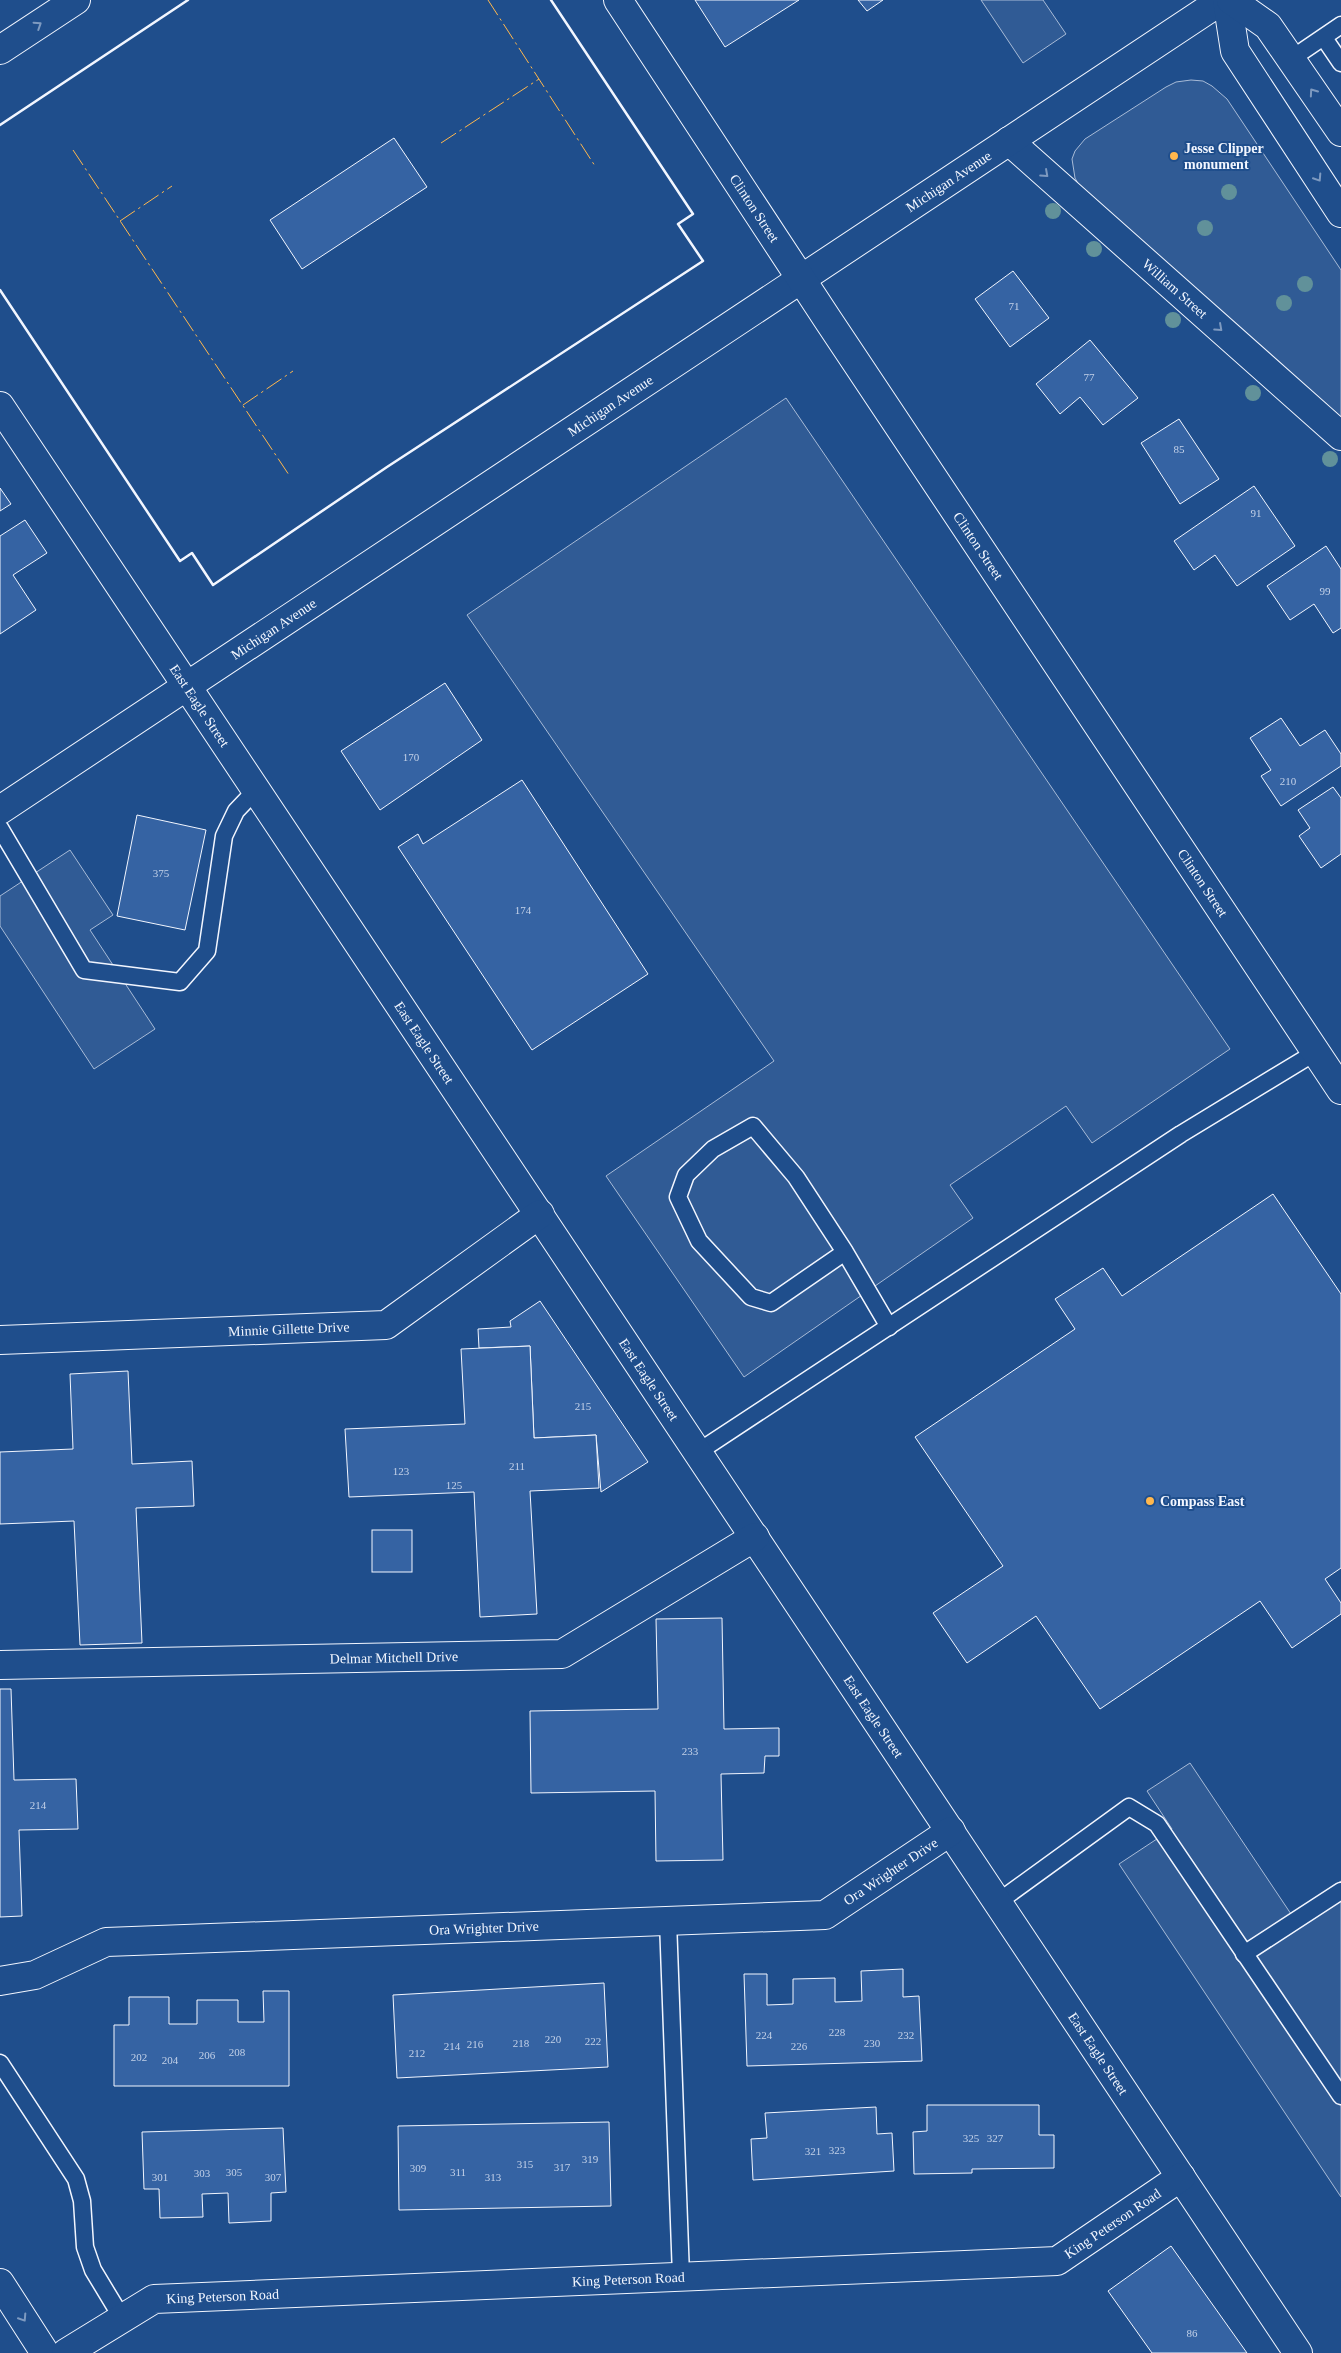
<svg xmlns="http://www.w3.org/2000/svg" width="1341" height="2353" font-family="'Times New Roman',serif">
<style>
.built{fill:#305b95;stroke:#a8bbd7}
.building{fill:#3563a3;stroke:#f2f6ff}
.lines{fill:none;stroke-linecap:round;stroke-linejoin:round}
.service-casing{stroke:#f2f6ff;stroke-width:19}
.minor-casing{stroke:#f2f6ff;stroke-width:30}
.tertiary-casing{stroke:#f2f6ff;stroke-width:30}
.secondary-casing{stroke:#f2f6ff;stroke-width:30}
.primary-casing{stroke:#f2f6ff;stroke-width:30}
.trunk-casing{stroke:#f2f6ff;stroke-width:30}
.service{stroke:#1f4e8c;stroke-width:16}
.minor{stroke:#1f4e8c;stroke-width:28}
.tertiary{stroke:#1f4e8c;stroke-width:28}
.secondary{stroke:#1f4e8c;stroke-width:28}
.primary{stroke:#1f4e8c;stroke-width:28}
.trunk{stroke:#1f4e8c;stroke-width:28}
.wall{stroke:#f2f6ff;stroke-width:2.5}
.power{stroke:#ffb74d;stroke-width:1;stroke-dasharray:18 4 2.5 4;stroke-linecap:butt}
.tree{fill:#61919a}
.oneway{stroke:#7e9ac0}
.poi-dot{fill:#ffb74d;stroke:#1f4e8c;stroke-width:2}
.labels{text-anchor:middle;dominant-baseline:central;stroke-width:4;stroke-linejoin:round;paint-order:stroke}
.number-label{font-size:11px;fill:#c3d1e8}
.poi-label{font-size:14px;font-weight:bold;fill:#f2f6ff;stroke:#1f4e8c;text-anchor:start}
.street-label{font-size:14px;fill:#f2f6ff;stroke:#1f4e8c}
</style>
<rect width="100%" height="100%" fill="#1f4e8c"/>
<g class="built">
<path d="M981 0H1043L1066 34 1023 63Z"/>
<path d="M1191 80 1203 81 1212 86 1227 99 1341 270V417L1080 187 1075 178 1072 159 1075 151 1085 139 1166 87 1176 82Z"/>
<path d="M786 398 1230 1049 1092 1143 1066 1106 950 1185 973 1218 744 1377 606 1176 774 1061 467 615Z"/>
<path d="M70 850 113 915 90 930 155 1029 94 1069 0 926V896Z"/>
<path d="M1190 1763 1291 1914 1341 1881V2197L1119 1864 1172 1829 1147 1791Z"/>
</g>
<g class="building">
<path d="M695 0H799L725 47Z"/>
<path d="M858 0H883L867 11Z"/>
<path d="M394 138 427 187 302 269 270 220Z"/>
<path d="M1013 271 1049 318 1010 347 975 299Z"/>
<path d="M1090 340 1138 398 1103 425 1080 397 1060 414 1036 384Z"/>
<path d="M1179 419 1219 479 1180 504 1141 443Z"/>
<path d="M1254 486 1295 546 1237 586 1215 555 1194 570 1174 541Z"/>
<path d="M0 488 11 504 0 511Z"/>
<path d="M25 520 47 553 13 575 36 610 0 634V536Z"/>
<path d="M1326 546 1341 569V628L1333 633 1314 604 1290 620 1267 586Z"/>
<path d="M445 683 482 740 380 810 341 751Z"/>
<path d="M1281 718 1300 746 1325 730 1341 754V766L1281 806 1261 776 1271 770 1250 738Z"/>
<path d="M522 780 648 974 532 1050 398 847 418 834 423 844Z"/>
<path d="M1333 787 1341 798V854L1321 868 1299 836 1310 828 1298 810Z"/>
<path d="M137 815 206 830 185 930 117 916Z"/>
<path d="M1273 1194 1341 1294V1568L1325 1579 1341 1603V1614L1292 1648 1260 1601 1100 1709 1036 1616 967 1663 933 1613 1003 1566 915 1437 1075 1329 1055 1299 1103 1268 1122 1296Z"/>
<path d="M540 1301 648 1462 601 1492 596 1435 534 1438 530 1346 479 1348 478 1329 511 1327 510 1321Z"/>
<path d="M530 1346 534 1438 596 1435 599 1488 530 1491 537 1614 480 1617 474 1492 349 1497 345 1429 465 1424 461 1349Z"/>
<path d="M128 1371 132 1464 192 1461 194 1506 136 1508 142 1643 80 1645 74 1521 0 1524V1452L73 1449 70 1374Z"/>
<rect x="372" y="1530" width="40" height="42"/>
<path d="M722 1618 724 1729 779 1728V1756H765L764 1773 721 1774 723 1860 656 1861 655 1791 531 1793 530 1711 658 1709 656 1619Z"/>
<path d="M0 1689H11L14 1780 76 1779 78 1829 19 1830 22 1916 0 1917Z"/>
<path d="M903 1969V1997L919 1996 922 2061 747 2066 744 1974H767V2005L793 2004V1979L835 1978V2002L862 2001 861 1971Z"/>
<path d="M604 1983 608 2067 397 2078 393 1995Z"/>
<path d="M263 1991H289V2086H114V2025H129V1997H169V2024H197V2000H238V2022H264Z"/>
<path d="M927 2105H1039V2135H1054V2168L972 2169V2173L914 2174 913 2132 927 2131Z"/>
<path d="M876 2107 877 2134 892 2133 894 2171 753 2180 751 2139 767 2138 765 2113Z"/>
<path d="M609 2122 611 2206 399 2210 398 2126Z"/>
<path d="M283 2128 286 2192 271 2193V2221L229 2223 228 2193 202 2194 203 2217 160 2218 159 2189H144L142 2132Z"/>
<path d="M1171 2246 1247 2353H1152L1108 2291Z"/>
</g>
<g class="lines">
<g class="service-casing">
<g id="service">
<path d="M1324 38 1341 63"/>
<path d="M1291 59 1341 25"/>
<path d="M0 828 84 970 180 982 207 951 224 836 236 811 256 790"/>
<path d="M845 1252 771 1303 751 1297 699 1241 678 1197 686 1175 713 1149 753 1126 796 1177 845 1252 889 1327"/>
<path d="M698 1452 1181 1134 1316 1052"/>
<path d="M998 1902 1129 1807 1157 1824 1341 2096"/>
<path d="M668 1921 681 2276"/>
<path d="M1244 1954 1341 1891"/>
<path d="M0 2063 76 2179 82 2201 85 2247 93 2270 122 2318"/>
</g>
</g>
<g class="minor-casing">
<g id="minor">
<path id="s1" d="M1009 141 1341 436"/>
<path id="s2" d="M0 406 1298 2353"/>
<path id="s3" d="M0 1340 386 1325 540 1214"/>
<path id="s4" d="M0 1665 562 1654 755 1537"/>
<path id="s5" d="M0 1981 35 1975 106 1942 825 1915 951 1831"/>
<path d="M0 2283 45 2353"/>
<path id="s6" d="M66 2353 154 2299 1057 2261 1181 2177"/>
</g>
</g>
<g class="tertiary-casing">
<g id="tertiary">
<path id="s7" d="M0 810 1222 0"/>
</g>
</g>
<g class="secondary-casing">
<g id="secondary">
<path id="s8" d="M618 0 828 320 1341 1090"/>
</g>
</g>
<g class="primary-casing">
<g id="primary">
<path d="M1227 0 1235 51 1341 213"/>
<path d="M1231 0 1268 26 1341 132"/>
</g>
</g>
<g class="trunk-casing">
<path id="trunk" d="M0 50 76 0"/>
</g>
<use href="#service" class="service"/>
<use href="#minor" class="minor"/>
<use href="#tertiary" class="tertiary"/>
<use href="#secondary" class="secondary"/>
<use href="#primary" class="primary"/>
<use href="#trunk" class="trunk"/>
<g class="wall">
<path d="M0 125 188 0"/>
<path d="M0 290 180 561 192 553 213 585 387 467 703 261 678 224 693 214 551 0"/>
</g>
<g class="power">
<path d="M488 0 595 166"/>
<path d="M441 143 539 79"/>
<path d="M73 150 289 475"/>
<path d="M120 221 172 186"/>
<path d="M243 405 293 371"/>
</g>
</g>
<g class="tree">
<circle cx="1229" cy="192" r="8"/>
<circle cx="1053" cy="211" r="8"/>
<circle cx="1205" cy="228" r="8"/>
<circle cx="1094" cy="249" r="8"/>
<circle cx="1305" cy="284" r="8"/>
<circle cx="1284" cy="303" r="8"/>
<circle cx="1173" cy="320" r="8"/>
<circle cx="1253" cy="393" r="8"/>
<circle cx="1330" cy="459" r="8"/>
</g>
<defs><path id="oneway-chevron" d="M-2-3.5L2.5 0L-2 3.5" fill="none" stroke-width="1.6" stroke-linecap="round" stroke-linejoin="round" transform="scale(1.25)"/></defs>
<g class="oneway">
<use href="#oneway-chevron" transform="translate(38 25) rotate(-33)"/>
<use href="#oneway-chevron" transform="translate(1313 92) rotate(-125)"/>
<use href="#oneway-chevron" transform="translate(1045 174) rotate(42)"/>
<use href="#oneway-chevron" transform="translate(1318 178) rotate(57)"/>
<use href="#oneway-chevron" transform="translate(1219 328) rotate(42)"/>
<use href="#oneway-chevron" transform="translate(23 2318) rotate(57)"/>
</g>
<g class="poi-dot">
<circle cx="1174" cy="156" r="5"/>
<circle cx="1150" cy="1501" r="5"/>
</g>
<g class="labels">
<g class="number-label">
<text x="1014" y="306">71</text>
<text x="1089" y="377">77</text>
<text x="1179" y="449">85</text>
<text x="1256" y="513">91</text>
<text x="1325" y="591">99</text>
<text x="411" y="757">170</text>
<text x="1288" y="781">210</text>
<text x="161" y="873">375</text>
<text x="523" y="910">174</text>
<text x="583" y="1406">215</text>
<text x="517" y="1466">211</text>
<text x="401" y="1471">123</text>
<text x="454" y="1485">125</text>
<text x="690" y="1751">233</text>
<text x="38" y="1805">214</text>
<text x="837" y="2032">228</text>
<text x="764" y="2035">224</text>
<text x="906" y="2035">232</text>
<text x="553" y="2039">220</text>
<text x="593" y="2041">222</text>
<text x="521" y="2043">218</text>
<text x="872" y="2043">230</text>
<text x="475" y="2044">216</text>
<text x="452" y="2046">214</text>
<text x="799" y="2046">226</text>
<text x="237" y="2052">208</text>
<text x="417" y="2053">212</text>
<text x="207" y="2055">206</text>
<text x="139" y="2057">202</text>
<text x="170" y="2060">204</text>
<text x="971" y="2138">325</text>
<text x="995" y="2138">327</text>
<text x="837" y="2150">323</text>
<text x="813" y="2151">321</text>
<text x="590" y="2159">319</text>
<text x="525" y="2164">315</text>
<text x="562" y="2167">317</text>
<text x="418" y="2168">309</text>
<text x="234" y="2172">305</text>
<text x="458" y="2172">311</text>
<text x="202" y="2173">303</text>
<text x="160" y="2177">301</text>
<text x="273" y="2177">307</text>
<text x="493" y="2177">313</text>
<text x="1192" y="2333">86</text>
</g>
<g class="poi-label">
<text x="1184" y="148">Jesse Clipper<tspan x="1184" dy="16">monument</tspan></text>
<text x="1160" y="1501">Compass East</text>
</g>
<g class="street-label">
<text stroke="none"><textPath href="#s7" startOffset="1138">Michigan Avenue</textPath></text>
<text stroke="none"><textPath href="#s8" startOffset="249">Clinton Street</textPath></text>
<text stroke="none"><textPath href="#s1" startOffset="222">William Street</textPath></text>
<text stroke="none"><textPath href="#s7" startOffset="732">Michigan Avenue</textPath></text>
<text stroke="none"><textPath href="#s8" startOffset="654">Clinton Street</textPath></text>
<text stroke="none"><textPath href="#s7" startOffset="328">Michigan Avenue</textPath></text>
<text stroke="none"><textPath href="#s2" startOffset="360">East Eagle Street</textPath></text>
<text stroke="none"><textPath href="#s8" startOffset="1059">Clinton Street</textPath></text>
<text stroke="none"><textPath href="#s2" startOffset="765">East Eagle Street</textPath></text>
<text stroke="none"><textPath href="#s3" startOffset="289">Minnie Gillette Drive</textPath></text>
<text stroke="none"><textPath href="#s2" startOffset="1170">East Eagle Street</textPath></text>
<text stroke="none"><textPath href="#s4" startOffset="394">Delmar Mitchell Drive</textPath></text>
<text stroke="none"><textPath href="#s2" startOffset="1575">East Eagle Street</textPath></text>
<text stroke="none"><textPath href="#s5" startOffset="912">Ora Wrighter Drive</textPath></text>
<text stroke="none"><textPath href="#s5" startOffset="492">Ora Wrighter Drive</textPath></text>
<text stroke="none"><textPath href="#s2" startOffset="1980">East Eagle Street</textPath></text>
<text stroke="none"><textPath href="#s6" startOffset="1074">King Peterson Road</textPath></text>
<text stroke="none"><textPath href="#s6" startOffset="578">King Peterson Road</textPath></text>
<text stroke="none"><textPath href="#s6" startOffset="172">King Peterson Road</textPath></text>
</g>
</g>
</svg>
